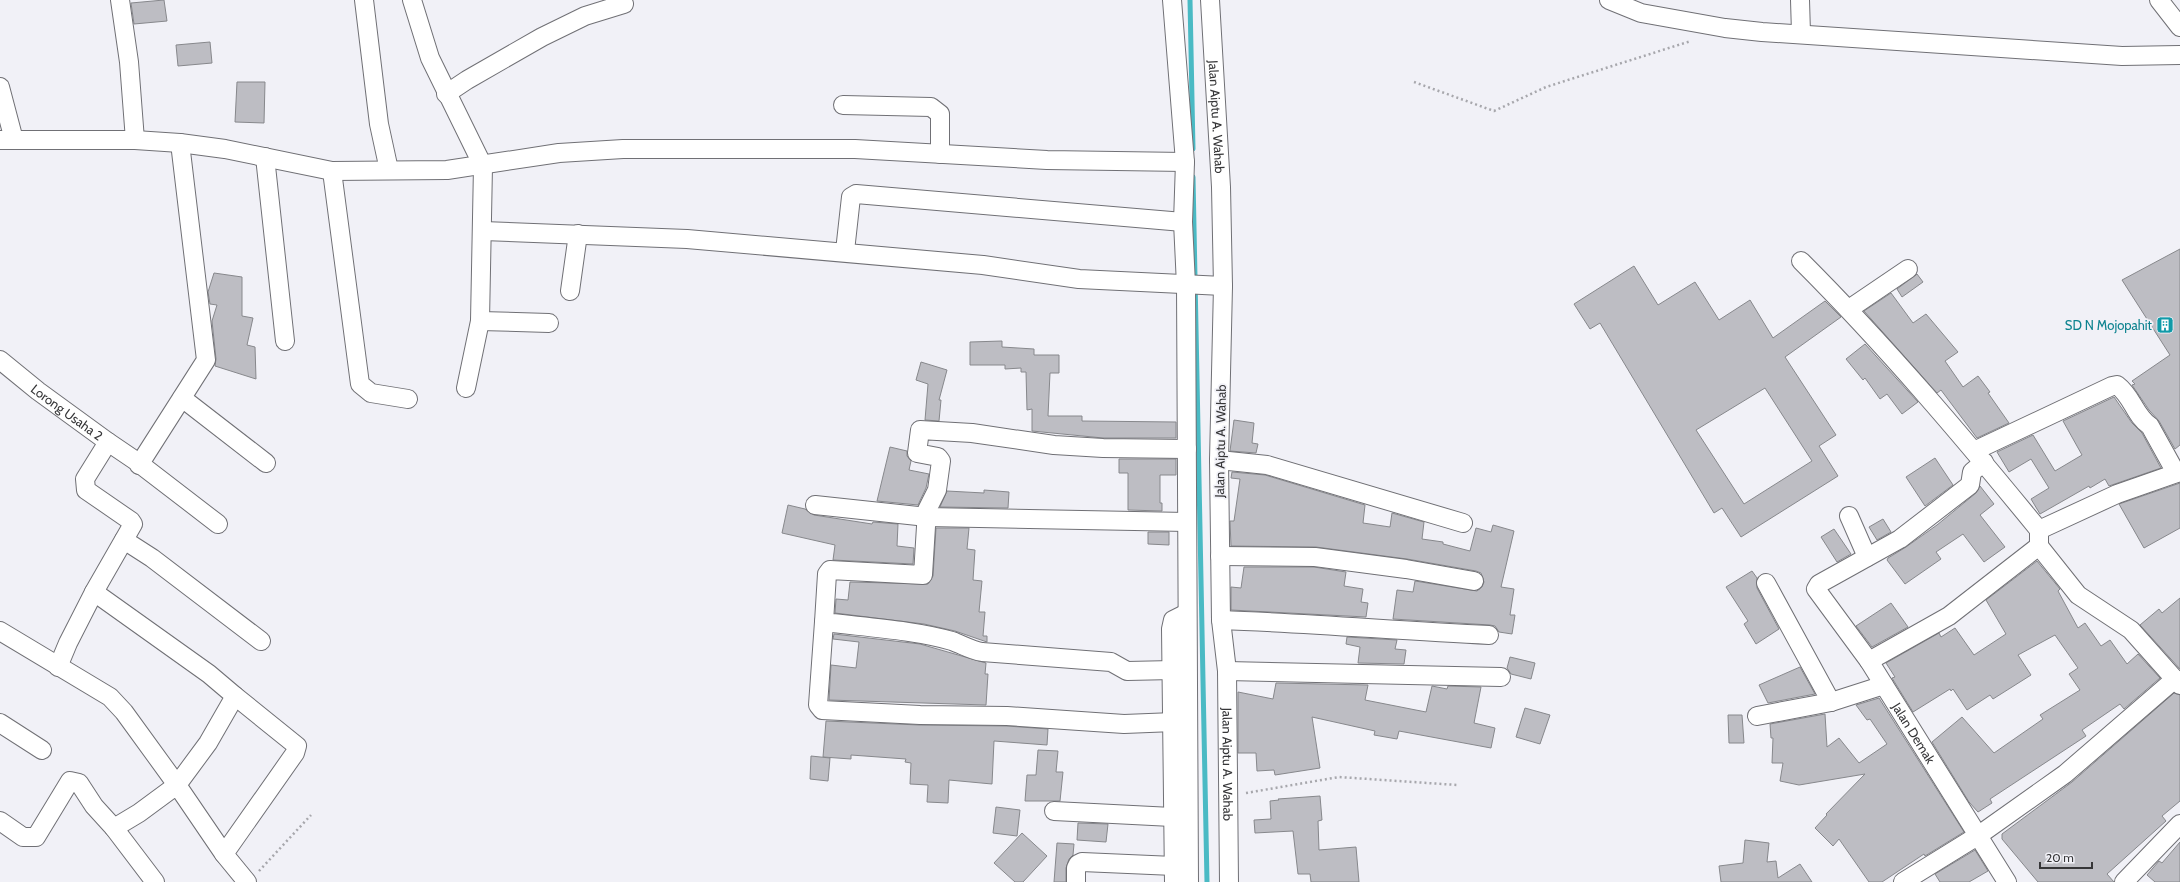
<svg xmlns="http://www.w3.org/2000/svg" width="2180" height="882" font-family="Cabin,sans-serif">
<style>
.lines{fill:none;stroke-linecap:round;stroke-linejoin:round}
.stream{stroke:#4abac4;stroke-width:5}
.building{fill:#bdbdc3;stroke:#87888c;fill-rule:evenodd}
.minor-casing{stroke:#707075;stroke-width:20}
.path{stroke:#a7a7ac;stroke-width:2.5;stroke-dasharray:2 3;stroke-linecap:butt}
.minor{stroke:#fff;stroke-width:18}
.labels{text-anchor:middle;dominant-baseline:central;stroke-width:3.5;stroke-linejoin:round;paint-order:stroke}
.street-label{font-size:13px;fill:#363638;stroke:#f1f1f7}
.culture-label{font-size:13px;fill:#0d838f;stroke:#f1f1f7;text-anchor:end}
</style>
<rect width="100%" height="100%" fill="#f1f1f7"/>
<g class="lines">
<g class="stream">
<path d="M1190 0 1193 149"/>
<path d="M1193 177 1207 882"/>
</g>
</g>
<g class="building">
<path d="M164 0 167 21 134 24 131 3Z"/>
<path d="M210 42 212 63 178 66 176 45Z"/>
<path d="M237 82H265L264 123 235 122Z"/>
<path d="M2180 249V445L2175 449 2159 421 2149 410 2132 385 2135 384 2132 381 2170 355 2122 280Z"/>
<path d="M1634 266 1658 305 1695 282 1719 320 1750 300 1773 338 1825 301 1841 317 1785 357 1836 435 1819 446 1838 476 1741 537 1722 508 1714 513 1600 323 1590 329 1574 304ZM1765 388 1812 461 1744 504 1696 430Z"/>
<path d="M214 273 242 277V316L253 318 247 345 255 347 256 379 215 366 216 359 212 321 217 305 210 304 208 292Z"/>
<path d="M1917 274 1923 282 1902 297 1897 289Z"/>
<path d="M1891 293 1913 323 1926 314 1958 352 1945 361 1963 387 1978 376 1990 392 1988 393 2009 423 1977 438 1941 390 1937 393 1864 311Z"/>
<path d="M1002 341V347L1034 349V355H1059V373H1050L1048 416H1082V421L1176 422V438H1103L1032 431V409L1027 410 1026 372H1021V368L1005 369V365H970V342Z"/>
<path d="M1865 344 1918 402 1902 414 1887 394 1880 399 1865 378 1863 380 1846 359Z"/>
<path d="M921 362 947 370 939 400H941L939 421 925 420 928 384 916 380Z"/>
<path d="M2114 397 2132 423 2142 433 2161 468 2109 486 2105 479 2090 488 2089 486 2040 514 2031 499 2049 488 2031 459 2009 472 1997 452 2033 435 2055 471 2082 455 2063 421Z"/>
<path d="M1234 420 1254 423 1252 443 1258 444 1256 453 1230 451Z"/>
<path d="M890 447 907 451V456L911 461 909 470 929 474 926 488 918 505 877 501Z"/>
<path d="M1935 458 1953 485 1925 506 1906 477Z"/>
<path d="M1119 459H1176V475H1160V503H1162V511L1128 510V473H1119Z"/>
<path d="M1232 472 1265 475 1365 505 1363 523 1390 527 1392 513 1424 522 1422 539 1443 542V544L1470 551 1476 528 1491 532 1493 525 1514 531 1501 587 1514 589 1510 615H1515L1512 634 1499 632 1495 626 1490 625 1393 619 1397 590 1413 592 1415 581 1477 591 1482 587 1484 582 1481 573 1476 571 1407 559 1316 547 1231 546 1230 521H1234L1240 479 1231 478Z"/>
<path d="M2180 483V528L2144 548 2119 504Z"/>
<path d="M1980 486 1994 504 1980 515 2005 547 1984 562 1963 534 1936 552 1941 559 1905 584 1887 560 1888 558 1906 547 1937 525 1976 493Z"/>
<path d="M984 490 1009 492 1008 508 940 507 947 491 984 493Z"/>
<path d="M788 505 805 509 814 515 872 524 873 522 898 524 897 546 914 548 913 564 833 560 835 545 782 533Z"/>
<path d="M1883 519 1891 532 1877 540 1869 527Z"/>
<path d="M936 528H969L967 549 975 550 973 580 982 581 979 612H985L983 636H987V642L955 631 924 624 835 613 836 599 848 600 850 582 928 584 933 576Z"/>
<path d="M1834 529 1851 554 1837 562 1821 537Z"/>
<path d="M1148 532H1169V545L1148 544Z"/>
<path d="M2037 561 2060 589 2058 591 2078 628 2085 623 2101 646 2110 640 2127 664 2138 654 2160 678 2124 709 2120 704 2082 730 2086 736 1990 799 1992 803 1978 812 1969 802 1932 742 1962 717 1994 753 2043 719 2040 715 2080 690 2069 674 2078 668 2055 635 2018 655 2031 675 1993 699 1990 695 1967 710 1953 689 1951 691 1950 689 1913 712 1892 678 1895 677 1886 663 1939 633 1941 637 1955 628 1974 655 2006 634 1986 600Z"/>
<path d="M1244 567H1314L1346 572 1344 586 1363 589 1361 602 1368 603 1366 617 1231 610V587L1241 588Z"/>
<path d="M1752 571 1757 578V588L1779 629 1756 644 1744 624 1748 621 1726 587Z"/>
<path d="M2180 598V669L2140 625 2159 609 2162 613Z"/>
<path d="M1891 603 1908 627 1872 647 1856 626Z"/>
<path d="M834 634 920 644 986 663 985 674H988L986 705 829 700 831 665 856 668 859 642 833 639Z"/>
<path d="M1347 637 1397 640 1395 649 1406 650 1404 664 1358 663 1360 647 1346 644Z"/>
<path d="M1510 657 1535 663 1531 679 1511 674 1507 668Z"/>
<path d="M1800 667 1815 694 1768 703 1759 685Z"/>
<path d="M1276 683 1368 685 1365 700 1426 712 1432 686 1447 689 1448 686 1481 687 1474 723 1495 728 1491 748 1399 731 1397 739 1374 735 1375 731 1312 717 1320 768 1275 775 1274 770 1257 771 1256 753H1238V692L1273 699Z"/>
<path d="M2174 693 2180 695V801L2162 816 2166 821 2107 874 2114 882H2038L2002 839V834L2072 782Z"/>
<path d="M1879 698 1964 832 1925 856 1924 854 1882 882H1869L1839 839 1833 846 1815 828 1827 815 1826 814 1865 774 1799 785 1780 781 1783 763H1772L1773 738H1771L1770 724 1825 714 1827 747 1839 738 1859 763 1887 744 1870 719 1867 720 1856 705Z"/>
<path d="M1525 708 1550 715 1540 744 1516 737Z"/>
<path d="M1728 715H1742L1744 743H1729Z"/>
<path d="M826 721 919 725 1007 726 1048 729 1047 745 994 741 992 784 949 780 948 803 927 802 928 785 910 784 911 763 905 762 906 759 851 755V759L823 757Z"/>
<path d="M1038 750 1058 751 1056 772H1063L1060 801H1025L1027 775H1036Z"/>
<path d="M811 756 830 758 828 781 810 779Z"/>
<path d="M1320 796 1322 820 1318 821 1319 850 1356 847 1359 882H1311L1310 874H1298L1293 831 1255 833 1254 820 1271 819 1270 801 1279 800 1278 799Z"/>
<path d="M996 807 1020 810 1017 836 993 833Z"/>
<path d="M1078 823 1108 824 1106 842 1077 840Z"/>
<path d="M1022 833 1047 856 1023 882H1015L994 863Z"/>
<path d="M1745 840 1769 843 1767 862 1776 861 1778 878 1800 864 1812 882H1721L1719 866 1743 863Z"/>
<path d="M2180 842V882H2155L2147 875 2159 861 2162 863Z"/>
<path d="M1057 843 1074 844 1073 855 1069 859 1066 868V882H1054Z"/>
<path d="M1975 850 1988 871 1969 882H1940L1935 874Z"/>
</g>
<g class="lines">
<g class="minor-casing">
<g id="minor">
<path d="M120 0 129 62 135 140"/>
<path d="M364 0 379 124 389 170"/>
<path d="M412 0 430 58 483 166 480 321 466 388"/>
<path d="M1172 0 1185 162 1183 222 1186 285 1189 882"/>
<path id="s1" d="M1210 0 1221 187 1223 286 1219 460 1221 620 1227 671 1229 882"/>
<path d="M1609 0 1641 13 1725 28 1762 32 2122 56 2180 55"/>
<path d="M1800 0 1801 33"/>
<path d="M2159 0 2180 27"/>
<path d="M0 87 14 140H0"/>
<path d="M446 94 467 80 542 37 585 16 624 4"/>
<path d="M843 105 931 107 940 114V154"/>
<path d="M14 140H135L180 143 225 149 332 171 447 170 559 153 623 149H855L1047 160 1185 162"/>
<path d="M265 157 285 341"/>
<path d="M332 171 360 384 371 393 408 399"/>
<path d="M483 231 687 239 983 265 1079 279 1223 286"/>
<path d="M845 251 851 197 856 194 1183 222"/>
<path d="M1801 261C1886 346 1963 437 2039 530L2117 494 2180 472"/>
<path d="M570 291 578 234"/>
<path d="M1849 309 1908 269"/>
<path d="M480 321 549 323"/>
<path id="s2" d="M0 360 38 391 108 442 85 479 86 490 131 521 133 524 94 592 209 674 235 696 208 743 177 785 124 712 110 697 0 631"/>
<path d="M182 398 266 463"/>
<path d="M108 442 136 461 218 524"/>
<path d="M1974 451 2112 386 2117 385C2133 397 2134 415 2150 426L2176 473"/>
<path d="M1219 460 1267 465 1463 523"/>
<path id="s3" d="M1984 462 1972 472 1970 485 1900 539 1819 584 1816 589 1869 661 2007 882"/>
<path d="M139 465 206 360 180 143"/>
<path d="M815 505 927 517 1187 522"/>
<path d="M1849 516 1867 557"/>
<path d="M2039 530V546L2078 595 2131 630 2180 685"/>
<path d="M124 540 152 558 261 641"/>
<path d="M1220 556 1315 557 1406 569 1474 581"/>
<path d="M1766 583 1831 702"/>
<path d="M1221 620C1311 623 1400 631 1489 635"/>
<path d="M824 622 818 705 822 710 920 715 1007 716 1124 724 1174 722"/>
<path d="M1869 661 1949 616 2039 546"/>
<path d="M58 667 68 643 94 592"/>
<path d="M1173 670 1127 671 1111 662 982 652C971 650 963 645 952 641 915 630 863 627 824 622L827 574 830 570 923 575 927 510 937 490 941 461 938 457 917 453 920 430 972 433 1054 445 1103 448 1187 449"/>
<path d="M1227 671 1501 677"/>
<path d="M235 696 297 746 295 753 224 854 247 882"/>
<path d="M1757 716 1831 702 1884 685"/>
<path d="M0 723 42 750"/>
<path d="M1054 811 1172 817"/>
<path d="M0 821 23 837H36L70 781 79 783 94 806 114 828 155 882"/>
<path d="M114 828 139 813 177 785 224 854"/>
<path d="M1076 882V868L1078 864 1082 862 1174 866"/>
<path d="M1174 882 1171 629 1173 620 1187 613"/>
<path d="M1903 882 1979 835 2065 774 2175 679"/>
<path d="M2124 882 2180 824"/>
</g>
</g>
<g class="path">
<path d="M1414 82 1494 111 1546 87 1691 41"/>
<path d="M1246 793 1339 777 1457 785"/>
<path d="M259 871 311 815"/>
</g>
<use href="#minor" class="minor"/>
</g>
<defs>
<g id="building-square" transform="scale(0.9)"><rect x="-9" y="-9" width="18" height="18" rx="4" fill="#0f9aa8" stroke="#f1f1f7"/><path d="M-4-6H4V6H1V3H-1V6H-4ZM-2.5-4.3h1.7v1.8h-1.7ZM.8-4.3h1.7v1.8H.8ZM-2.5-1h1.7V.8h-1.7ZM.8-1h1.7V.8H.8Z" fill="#fff"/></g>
</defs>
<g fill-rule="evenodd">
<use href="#building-square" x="2165" y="325"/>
</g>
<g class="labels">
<g class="street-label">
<text stroke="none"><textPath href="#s1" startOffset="117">Jalan Aiptu A. Wahab</textPath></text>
<text stroke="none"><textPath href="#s2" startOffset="85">Lorong Usaha 2</textPath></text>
<text transform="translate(1220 441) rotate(-89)">Jalan Aiptu A. Wahab</text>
<text stroke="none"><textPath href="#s3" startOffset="390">Jalan Demak</textPath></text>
<text stroke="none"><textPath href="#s1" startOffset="765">Jalan Aiptu A. Wahab</textPath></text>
</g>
<g class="culture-label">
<text x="2152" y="325">SD N Mojopahit</text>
</g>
</g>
<path d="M2040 862v6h52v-6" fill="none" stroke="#363638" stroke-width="2"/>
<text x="2046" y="862" font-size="12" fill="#363638" stroke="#f1f1f7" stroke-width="3" paint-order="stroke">20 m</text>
</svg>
